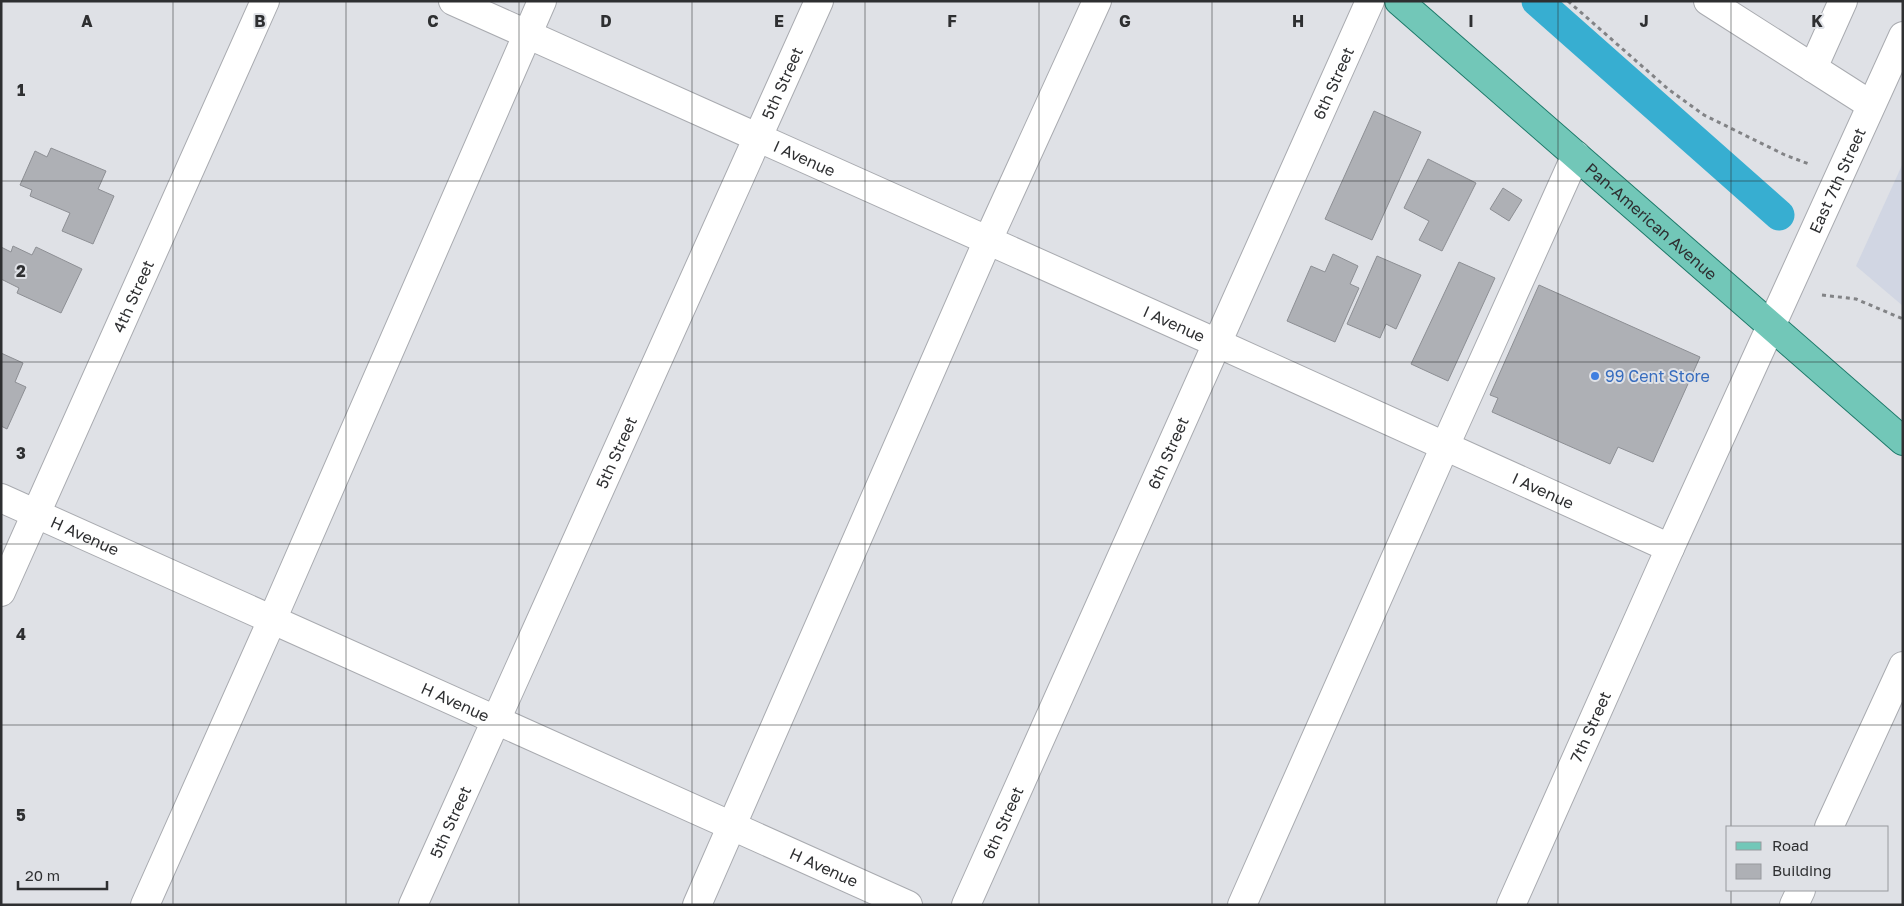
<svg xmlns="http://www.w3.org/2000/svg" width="1904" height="906" font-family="'Golos Text',sans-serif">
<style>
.built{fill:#d1d6e3}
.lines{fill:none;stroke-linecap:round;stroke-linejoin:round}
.canal{stroke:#37aed1;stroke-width:31}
.building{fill:#aeb0b5;stroke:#8d8f94}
.minor-casing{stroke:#a9abb0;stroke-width:30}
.major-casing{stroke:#1d796a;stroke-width:30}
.path{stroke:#828386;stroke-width:3;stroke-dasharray:4 4;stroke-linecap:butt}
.minor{stroke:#fff;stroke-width:28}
.major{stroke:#72c7b8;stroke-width:28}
.grid{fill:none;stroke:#2e2f31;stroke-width:1;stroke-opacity:0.55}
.shop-dot{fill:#3f7fe0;stroke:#dfe1e6;stroke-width:2}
.labels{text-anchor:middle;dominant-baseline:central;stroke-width:4;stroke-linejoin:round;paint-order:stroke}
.street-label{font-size:16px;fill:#2e2f31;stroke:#dfe1e6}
.shop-label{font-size:16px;fill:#366cbe;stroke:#dfe1e6;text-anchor:start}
.grid-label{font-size:16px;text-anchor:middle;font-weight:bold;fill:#2e2f31;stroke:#dfe1e6;stroke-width:4;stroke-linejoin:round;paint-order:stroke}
</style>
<rect width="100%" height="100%" fill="#dfe1e6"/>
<path class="built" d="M1903 163V306L1856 266Z"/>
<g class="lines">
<path class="canal" d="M1537 1 1779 215"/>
</g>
<g class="building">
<path d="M1374 111 1421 132 1372 240 1325 219Z"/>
<path d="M51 148 106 171 98 189 114 196 93 244 62 231 70 213 30 196 32 190 20 185 35 151 47 157Z"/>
<path d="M1428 159 1476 183 1442 251 1419 240 1429 221 1404 208Z"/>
<path d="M1503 188 1522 200 1509 221 1490 209Z"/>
<path d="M13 246 32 255 36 247 82 269 61 313 17 293 19 288 1 279V247L11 252Z"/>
<path d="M1333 254 1358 266 1350 284 1359 288 1335 342 1287 321 1311 266 1325 272Z"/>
<path d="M1377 256 1421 275 1396 329 1386 324 1380 338 1347 324Z"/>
<path d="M1459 262 1495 278 1448 381 1411 364Z"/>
<path d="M1539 285 1700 357 1653 462 1618 447 1610 464 1492 412 1498 398 1490 395Z"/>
<path d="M1 353 23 363 15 382 26 387 7 429 1 426Z"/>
</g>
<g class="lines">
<g class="minor-casing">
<g id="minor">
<path id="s1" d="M453 1 1217 343 1670 548 1903 36"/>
<path d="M1708 1 1871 105"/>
<path d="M1813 68 1843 1"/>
<path id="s2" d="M1 498 908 905"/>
<path id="s3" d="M1 592 265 1"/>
<path d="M1829 827 1903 666"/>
<path d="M145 905 272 620 542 1"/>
<path id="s4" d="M413 905 819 1"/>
<path d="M697 905 988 240 1097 1"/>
<path id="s5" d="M966 905 1370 1"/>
<path d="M1242 905 1445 446 1576 155"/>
<path id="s6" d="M1511 905 1670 548"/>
<path d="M1794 905 1801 890"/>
</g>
</g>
<g class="major-casing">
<g id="major">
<path id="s7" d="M1399 1 1903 441"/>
</g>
</g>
<g class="path">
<path d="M1568 1 1668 89 1704 115 1785 155 1809 164"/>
<path d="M1822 295 1856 299 1903 319"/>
</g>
<use href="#minor" class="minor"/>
<use href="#major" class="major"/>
</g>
<path class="grid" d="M173 1V905M346 1V905M519 1V905M692 1V905M865 1V905M1039 1V905M1212 1V905M1385 1V905M1558 1V905M1731 1V827M1 181H1903M1 362H1903M1 544H1903M1 725H1903M1731 890V905"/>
<circle class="shop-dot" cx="1595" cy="376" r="5"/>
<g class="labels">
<g class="street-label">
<text stroke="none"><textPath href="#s5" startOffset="900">6th Street</textPath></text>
<text stroke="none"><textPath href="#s4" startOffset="901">5th Street</textPath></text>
<text stroke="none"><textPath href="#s1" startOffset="385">I Avenue</textPath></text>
<text stroke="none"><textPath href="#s1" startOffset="1738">East 7th Street</textPath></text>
<text stroke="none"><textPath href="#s7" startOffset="335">Pan-American Avenue</textPath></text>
<text stroke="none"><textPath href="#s3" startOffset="324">4th Street</textPath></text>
<text stroke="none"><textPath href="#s1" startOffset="790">I Avenue</textPath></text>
<text stroke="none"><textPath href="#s4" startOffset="496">5th Street</textPath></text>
<text stroke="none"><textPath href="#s5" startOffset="495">6th Street</textPath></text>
<text stroke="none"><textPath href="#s1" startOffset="1195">I Avenue</textPath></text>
<text stroke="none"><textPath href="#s2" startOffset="92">H Avenue</textPath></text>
<text stroke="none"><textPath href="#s2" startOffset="498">H Avenue</textPath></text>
<text stroke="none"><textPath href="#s6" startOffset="195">7th Street</textPath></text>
<text stroke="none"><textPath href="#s4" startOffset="91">5th Street</textPath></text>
<text stroke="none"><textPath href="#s5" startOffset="90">6th Street</textPath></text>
<text stroke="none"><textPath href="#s2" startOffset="902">H Avenue</textPath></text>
</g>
<g class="shop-label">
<text x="1605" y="376">99 Cent Store</text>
</g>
</g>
<g class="grid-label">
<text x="87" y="27">A</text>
<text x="260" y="27">B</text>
<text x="433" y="27">C</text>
<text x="606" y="27">D</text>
<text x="779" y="27">E</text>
<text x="952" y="27">F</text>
<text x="1125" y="27">G</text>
<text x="1298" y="27">H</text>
<text x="1471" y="27">I</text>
<text x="1644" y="27">J</text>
<text x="1817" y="27">K</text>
<text x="21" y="96">1</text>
<text x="21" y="277">2</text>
<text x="21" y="459">3</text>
<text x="21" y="640">4</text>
<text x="21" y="821">5</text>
</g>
<rect width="1904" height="906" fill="none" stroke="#2e2f31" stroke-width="5"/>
<rect x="1726" y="826" width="162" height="65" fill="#dfe1e6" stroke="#989a9e"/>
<rect x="1736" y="842" width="25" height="8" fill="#72c7b8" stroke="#989a9e"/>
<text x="1772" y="851" font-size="15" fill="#2e2f31">Road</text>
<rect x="1736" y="864" width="25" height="15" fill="#aeb0b5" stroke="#989a9e"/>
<text x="1772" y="876" font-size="15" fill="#2e2f31">Building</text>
<path d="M18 881v8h89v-8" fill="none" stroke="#2e2f31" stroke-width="2.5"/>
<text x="25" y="881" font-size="15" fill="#2e2f31" stroke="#dfe1e6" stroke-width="4" paint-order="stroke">20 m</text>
</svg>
